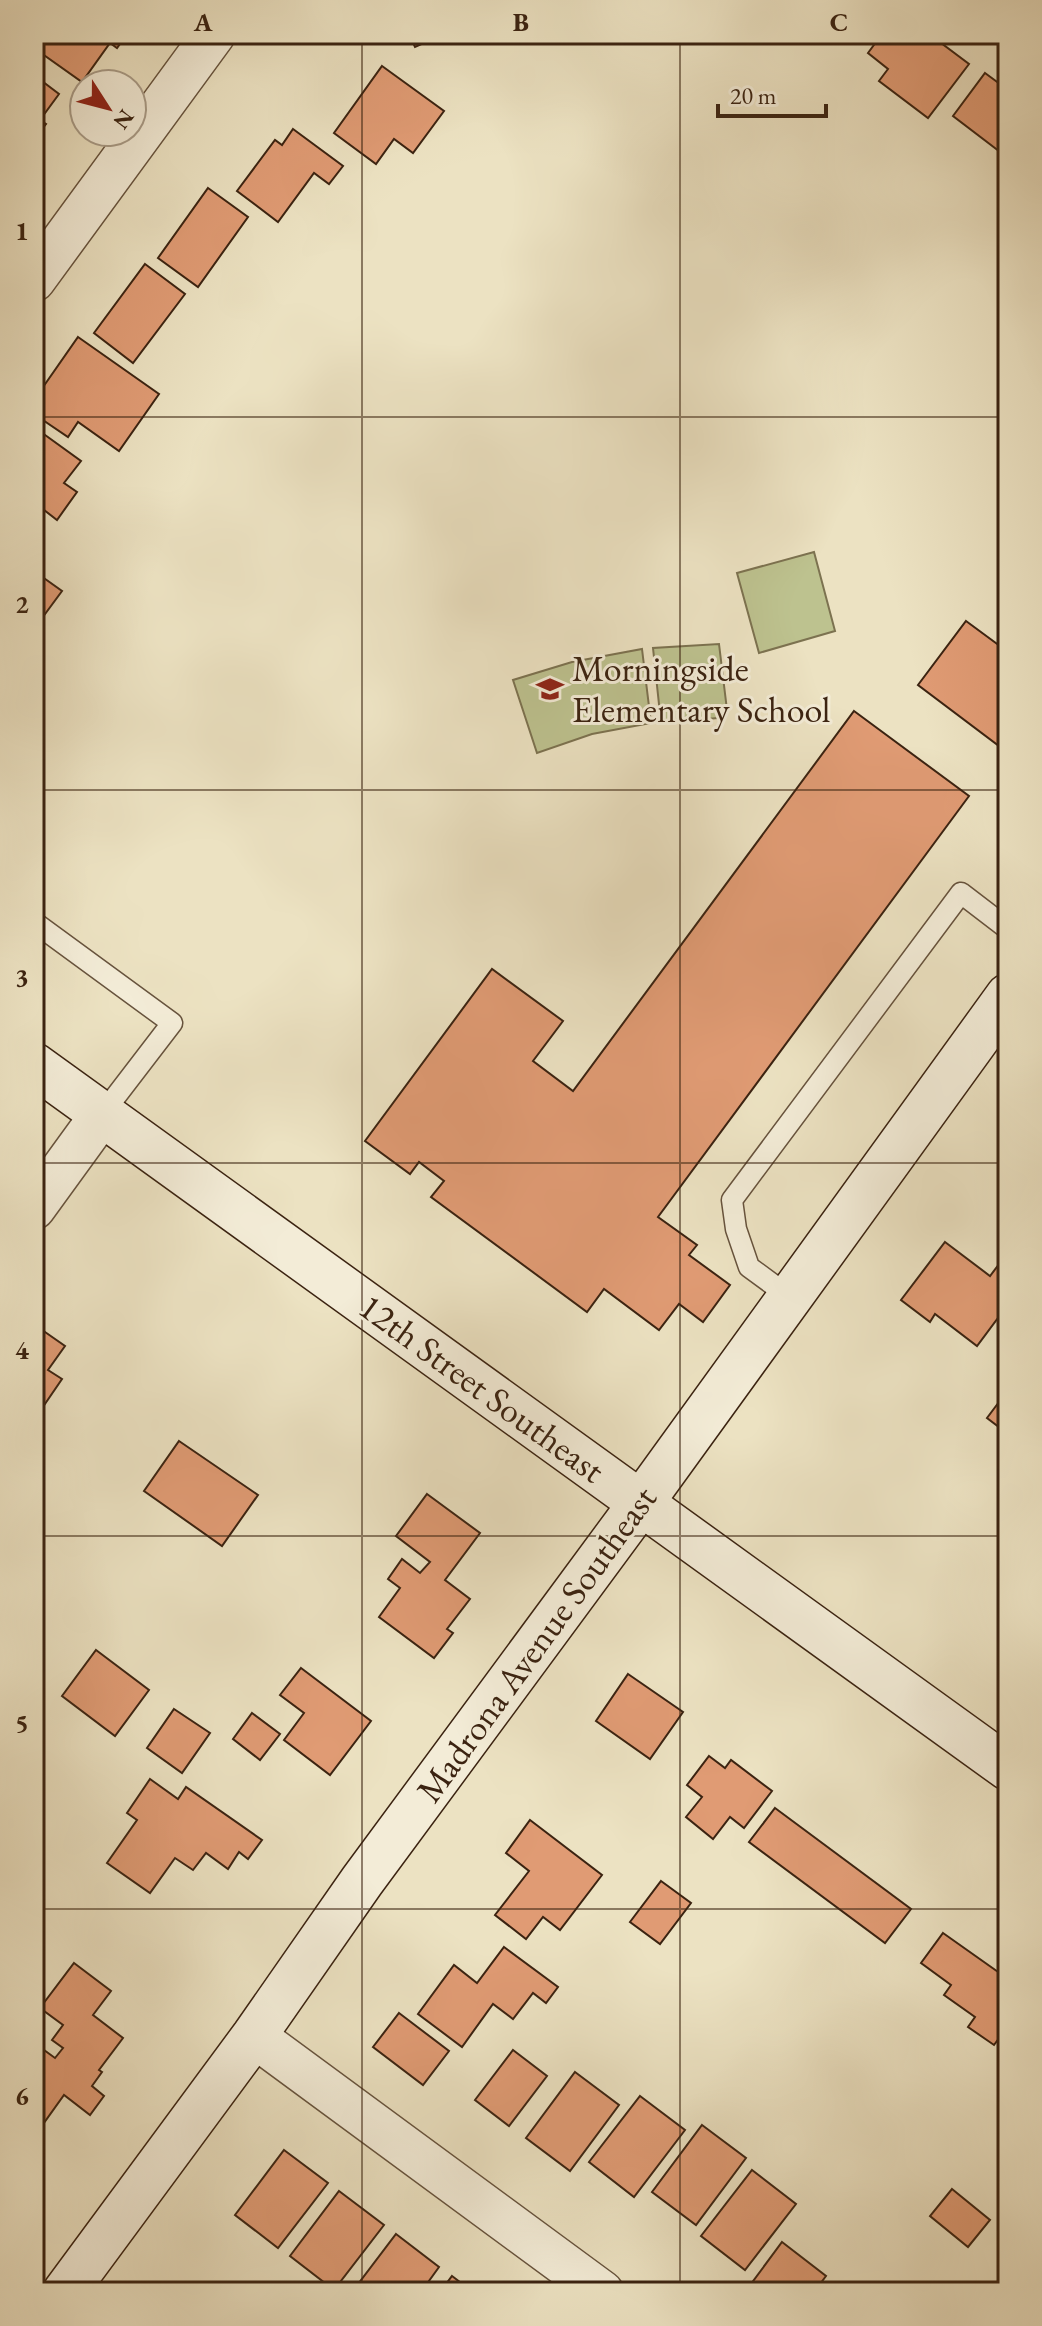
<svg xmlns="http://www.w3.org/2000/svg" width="1042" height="2326" font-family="'EB Garamond',serif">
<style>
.green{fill:#bdc28f;stroke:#7c7250;stroke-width:2}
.building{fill:#e09b74;stroke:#3b2311;stroke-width:2}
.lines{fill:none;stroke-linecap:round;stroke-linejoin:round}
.service-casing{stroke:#67533d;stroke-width:23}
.minor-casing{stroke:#67533d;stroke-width:45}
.secondary-casing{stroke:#3b2311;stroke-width:47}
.service{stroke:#f3ecd7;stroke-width:20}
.minor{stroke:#f3ecd7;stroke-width:42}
.secondary{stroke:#f3ecd7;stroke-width:44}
.grid{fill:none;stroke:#3b2311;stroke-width:2;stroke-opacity:0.55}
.labels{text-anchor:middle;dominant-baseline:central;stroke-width:6;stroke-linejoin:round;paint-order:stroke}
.poi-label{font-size:36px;fill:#3b2311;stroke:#f3ecd7;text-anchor:start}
.street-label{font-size:36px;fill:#3b2311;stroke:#f3ecd7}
.neatline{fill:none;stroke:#3b2311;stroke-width:3}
.grid-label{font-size:26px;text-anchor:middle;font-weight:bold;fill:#3b2311}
</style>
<rect width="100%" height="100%" fill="#ece2c2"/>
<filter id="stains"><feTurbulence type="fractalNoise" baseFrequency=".0025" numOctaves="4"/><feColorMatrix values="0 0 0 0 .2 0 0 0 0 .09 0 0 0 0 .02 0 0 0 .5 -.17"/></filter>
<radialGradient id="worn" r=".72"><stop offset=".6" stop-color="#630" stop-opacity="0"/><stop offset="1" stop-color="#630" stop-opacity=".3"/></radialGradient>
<g class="green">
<path d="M814 552 835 631 759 653 737 573Z"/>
<path d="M719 644 727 710 718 718 661 723 653 648Z"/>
<path d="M642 649 651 723 592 734 537 753 513 680 572 662Z"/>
</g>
<g class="building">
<path d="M35 34H127L117 48 110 43 82 82 34 48Z"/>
<path d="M409 34H444L415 47Z"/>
<path d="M882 34H929L969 64 928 118 879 81 888 69 868 53Z"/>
<path d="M382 66 444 111 413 153 394 139 376 164 334 133Z"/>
<path d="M985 73 1008 90V158L953 116Z"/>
<path d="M34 75 59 94 40 120 46 124 34 140Z"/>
<path d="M293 129 343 166 329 184 314 173 278 222 237 191 275 140 282 145Z"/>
<path d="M208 188 248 217 198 287 158 258Z"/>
<path d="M145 264 185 294 133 363 94 333Z"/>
<path d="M78 337 159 394 119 451 78 422 68 437 34 414V400Z"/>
<path d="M34 427 81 461 64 483 77 492 57 520 44 510 34 524Z"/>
<path d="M34 571 62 591 34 629Z"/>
<path d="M966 621 1008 652V734L999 746 918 685Z"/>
<path d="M854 711 969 796 658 1217 697 1245 689 1255 730 1285 703 1322 679 1304 659 1330 604 1289 587 1312 431 1197 444 1181 419 1162 410 1174 365 1141 492 969 563 1021 533 1061 573 1091Z"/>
<path d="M945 1242 990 1276 1003 1259 1008 1263V1326L998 1318 977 1346 935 1314 930 1322 901 1300Z"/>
<path d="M35 1325 65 1346 48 1370 62 1379 34 1420Z"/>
<path d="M1008 1390V1434L987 1418Z"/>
<path d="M179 1441 258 1495 222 1546 144 1491Z"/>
<path d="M427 1494 480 1533 445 1580 470 1599 447 1629 453 1633 434 1658 379 1617 400 1588 388 1579 402 1559 420 1573 430 1562 396 1536Z"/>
<path d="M96 1650 149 1690 115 1736 62 1696Z"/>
<path d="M301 1668 371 1721 330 1775 284 1740 304 1713 280 1695Z"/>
<path d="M628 1674 683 1712 650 1759 596 1721Z"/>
<path d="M174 1709 210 1733 182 1773 147 1748Z"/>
<path d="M252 1713 280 1734 260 1760 233 1739Z"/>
<path d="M709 1756 725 1768 731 1760 772 1791 744 1828 730 1817 713 1839 686 1817 702 1797 687 1785Z"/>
<path d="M150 1779 178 1799 186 1787 262 1840 248 1859 239 1852 228 1869 206 1853 193 1870 175 1858 150 1893 107 1863 137 1820 127 1813Z"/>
<path d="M775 1808 911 1909 885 1943 749 1842Z"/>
<path d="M530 1820 602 1875 560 1930 543 1917 526 1939 495 1915 529 1871 506 1853Z"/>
<path d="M661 1881 691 1903 660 1944 630 1922Z"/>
<path d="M943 1933 1008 1979V2026L994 2045 968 2027 975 2017 944 1995 951 1985 921 1963Z"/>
<path d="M504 1947 558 1987 546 2003 533 1993 513 2019 493 2004 462 2047 418 2014 454 1965 477 1983Z"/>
<path d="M74 1963 111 1991 93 2015 123 2038 99 2070 102 2072 92 2086 104 2096 90 2115 64 2095 41 2127 34 2122V2049L37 2045 55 2058 63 2048 52 2040 63 2025 40 2008Z"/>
<path d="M399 2013 449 2051 423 2085 373 2047Z"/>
<path d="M513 2050 547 2076 509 2126 475 2100Z"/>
<path d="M575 2072 619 2105 570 2171 526 2138Z"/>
<path d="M640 2096 685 2130 634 2197 589 2162Z"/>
<path d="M702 2125 746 2158 696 2225 652 2192Z"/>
<path d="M284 2150 328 2183 278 2248 235 2215Z"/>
<path d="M752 2170 796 2204 745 2270 701 2236Z"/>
<path d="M952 2189 990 2220 968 2247 930 2216Z"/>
<path d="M339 2191 384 2225 334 2290 290 2256Z"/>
<path d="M396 2234 439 2267 421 2292H352Z"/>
<path d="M782 2242 826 2276 814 2292H745Z"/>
<path d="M452 2276 473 2292H440Z"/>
</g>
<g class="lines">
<g class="service-casing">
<g id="service">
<path d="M34 922 172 1023 103 1113"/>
<path d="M790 1297 749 1267 736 1229 732 1200 961 893 1008 929"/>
</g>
</g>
<g class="minor-casing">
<g id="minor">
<path d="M34 280 214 34"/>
<path d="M34 1208 103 1113"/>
<path d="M254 2036 602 2292"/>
</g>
</g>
<g class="secondary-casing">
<g id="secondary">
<path d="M34 1065 1008 1768"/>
<path d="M65 2292 254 2036 362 1881 641 1503 1008 996"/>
</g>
</g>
<use href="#service" class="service"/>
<use href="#minor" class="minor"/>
<use href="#secondary" class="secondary"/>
</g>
<path class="grid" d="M362 34V2292M680 34V2292M34 417H1008M34 790H1008M34 1163H1008M34 1536H1008M34 1909H1008"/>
<defs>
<g id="school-bare" transform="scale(2.16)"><path d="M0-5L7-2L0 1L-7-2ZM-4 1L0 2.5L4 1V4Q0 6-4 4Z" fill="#8f2418" stroke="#f3ecd7" stroke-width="2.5" paint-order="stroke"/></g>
</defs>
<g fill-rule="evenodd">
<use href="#school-bare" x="550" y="689"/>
</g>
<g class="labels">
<g class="poi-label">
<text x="572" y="668">Morningside<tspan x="572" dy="41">Elementary School</tspan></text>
</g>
<g class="street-label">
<text transform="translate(482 1388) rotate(36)">12th Street Southeast</text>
<text transform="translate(536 1644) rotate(-54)">Madrona Avenue Southeast</text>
</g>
</g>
<rect width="1042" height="2326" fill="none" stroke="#ece2c2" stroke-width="88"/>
<g transform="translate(108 108) rotate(126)"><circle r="38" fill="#f3ecd7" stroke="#a99c88" stroke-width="2"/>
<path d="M0-6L14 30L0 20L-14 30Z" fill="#8f2418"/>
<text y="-12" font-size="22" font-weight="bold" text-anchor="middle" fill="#3b2311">N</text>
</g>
<path d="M718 104v12h108v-12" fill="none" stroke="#3b2311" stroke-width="4"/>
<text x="730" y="104" font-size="24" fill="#3b2311" stroke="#f3ecd7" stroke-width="6" paint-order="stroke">20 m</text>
<rect x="44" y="44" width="954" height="2238" class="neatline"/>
<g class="grid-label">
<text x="203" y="31">A</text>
<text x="521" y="31">B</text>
<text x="839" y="31">C</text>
<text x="22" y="240">1</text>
<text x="22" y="613">2</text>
<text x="22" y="986">3</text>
<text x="22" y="1359">4</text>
<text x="22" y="1732">5</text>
<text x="22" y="2105">6</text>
</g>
<rect width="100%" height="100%" filter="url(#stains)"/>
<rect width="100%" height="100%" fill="url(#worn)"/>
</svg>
